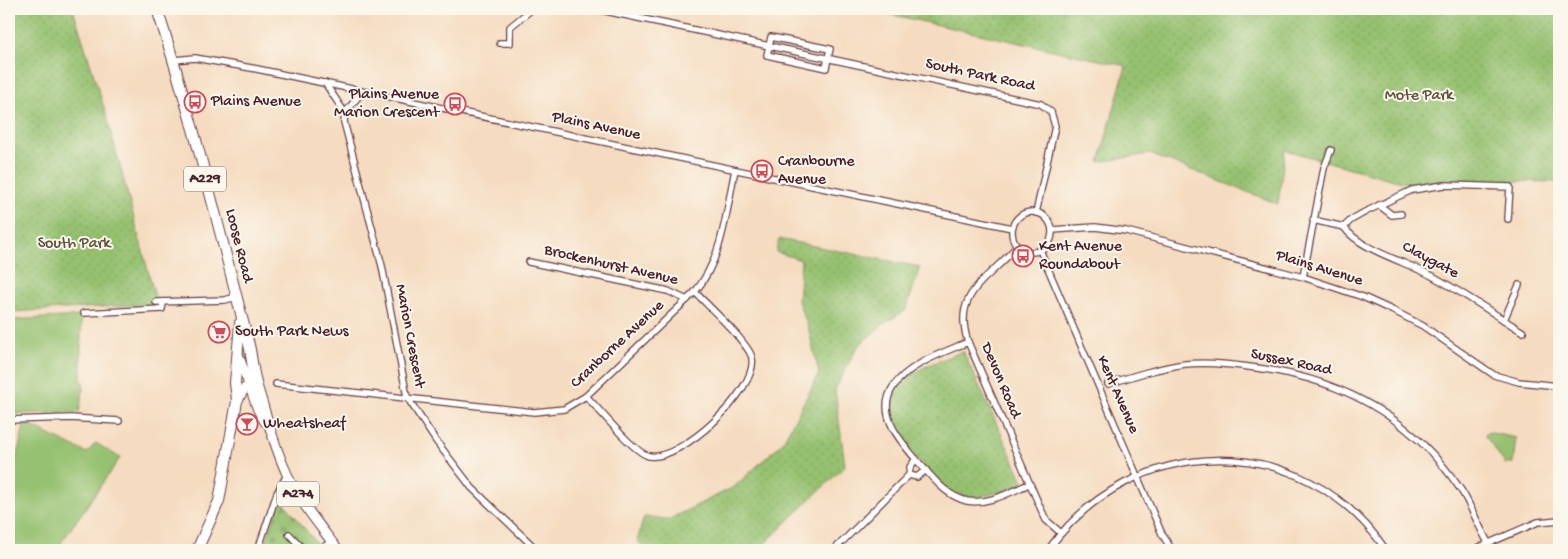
<svg xmlns="http://www.w3.org/2000/svg" width="1568" height="559" font-family="'Gochi Hand',sans-serif">
<style>
.green{fill:#95c16f;stroke:#70704d}
.cemetery{fill:url(#cemetery-stones);stroke:#70704d}
.park{fill:url(#park-dots);stroke:#70704d}
.lines{fill:none;stroke-linecap:round;stroke-linejoin:round}
.minor-casing{stroke:#643b41;stroke-width:8}
.primary-casing{stroke:#643b41;stroke-width:11}
.trunk-casing{stroke:#643b41;stroke-width:12}
.minor{stroke:#fff;stroke-width:5.5}
.primary{stroke:#fff;stroke-width:9}
.trunk{stroke:#fff;stroke-width:10}
.labels{text-anchor:middle;dominant-baseline:central;stroke-width:4;stroke-linejoin:round;paint-order:stroke}
.shield{fill:#fbf7ec;stroke:#7f6065;stroke-width:1}
.shield-label{font-size:15px;font-weight:bold;fill:#4a1f2b}
.street-label{font-size:16px;fill:#4a1f2b;stroke:#fbf7ec}
.poi-label{font-size:16px;fill:#4a1f2b;stroke:#fbf7ec;text-anchor:start}
.park-label{font-size:16px;fill:#60503f;stroke:#fbf7ec}
</style>
<defs>
<pattern id="cemetery-stones" width="16" height="16" patternUnits="userSpaceOnUse" patternTransform="scale(1.25)"><rect width="16" height="16" fill="#95c16f"/><path d="M2 7V4a2 2 0 0 1 4 0v3zM10 15v-3a2 2 0 0 1 4 0v3z" fill="#82a560"/></pattern>
<pattern id="park-dots" width="8" height="8" patternUnits="userSpaceOnUse" patternTransform="scale(1.25)"><rect width="8" height="8" fill="#95c16f"/><path d="M2 2h.1M6 6h.1" fill="none" stroke="#82a560" stroke-width="1.8" stroke-linecap="round"/></pattern>
</defs>
<rect width="100%" height="100%" fill="#fbf7ec"/>
<filter id="ink" filterUnits="userSpaceOnUse"><feTurbulence type="fractalNoise" baseFrequency=".02" numOctaves="2"/><feDisplacementMap in="SourceGraphic" scale="10" xChannelSelector="R" yChannelSelector="G"/><feConvolveMatrix kernelMatrix="1 2 1 2 8 2 1 2 1" color-interpolation-filters="sRGB"/></filter>
<filter id="wash" filterUnits="userSpaceOnUse"><feTurbulence type="fractalNoise" baseFrequency=".0096" numOctaves="4" result="noise"/><feDisplacementMap in="SourceGraphic" scale="20" xChannelSelector="R" yChannelSelector="G"/><feGaussianBlur stdDeviation="1.12" result="paint"/><feColorMatrix in="noise" values="0 0 0 0 0 0 0 0 0 0 0 0 0 0 0 0 0 1.4 0 .05"/><feComposite in="paint" operator="in"/></filter>
<g filter="url(#wash)">
<rect width="100%" height="100%" fill="#f5dbbf"/>
<g class="green">
<path d="M81 316V379L84 385 79 412 9 414V320Z"/>
<path d="M25 423 87 453 96 443 120 458 56 550H9V487Z"/>
<path d="M1488 432 1516 438 1513 463 1505 464 1485 435Z"/>
</g>
<path class="cemetery" d="M281 499 322 550H263Z"/>
<g class="park">
<path d="M9 9H73L106 114 157 304 9 312Z"/>
<path d="M865 9H1559V182L1447 180 1412 185 1285 150 1278 204 1150 154 1099 162 1126 66Z"/>
<path d="M779 239 920 267 906 310 882 325 858 346 835 389 845 466 758 550H648L637 541 644 517 669 519 734 487 782 443 819 374 808 327 798 301 801 260 776 252Z"/>
<path d="M963 351 1024 483C1003 490 982 501 961 495 940 489 909 452 899 433 890 418 890 396 902 383 917 367 944 359 963 351Z"/>
</g>
</g>
<g filter="url(#ink)">
<g class="lines">
<g class="minor-casing">
<g id="minor">
<path d="M596 9 1041 104 1051 112 1055 126 1036 213"/>
<path d="M771 37 830 49 826 68 767 55Z"/>
<path d="M500 43H510V27L532 9"/>
<path d="M174 60 195 58 257 69 1012 228"/>
<path d="M325 83 345 113"/>
<path d="M362 92 345 113 344 122 382 266 407 397 436 441 472 488 537 550"/>
<path d="M1379 205 1392 215 1401 214"/>
<circle cx="1032" cy="232" r="20"/>
<path d="M1313 220 1344 227C1359 250 1410 263 1434 277 1465 294 1494 314 1523 332"/>
<path d="M1344 227 1351 220 1365 212 1412 190 1444 185 1510 187 1508 219"/>
<path d="M1052 230 1095 227 1126 231 1303 277 1363 297 1396 312 1423 326 1494 375 1519 382 1559 386"/>
<path d="M1017 246C990 279 951 292 968 342L1040 507 1046 520 1061 533"/>
<path d="M1040 250 1162 534 1172 550"/>
<path d="M529 262 668 291 687 300"/>
<path d="M1303 277 1324 168 1331 150"/>
<path d="M156 302 225 300 236 297"/>
<path d="M84 313 162 309 163 304"/>
<path d="M1504 320 1519 285"/>
<path d="M968 342C945 352 908 364 893 387 875 415 902 443 920 464 934 479 946 496 967 501 989 505 1010 492 1029 484"/>
<path d="M276 384 534 412 564 409 586 396 695 292C723 258 726 212 735 170"/>
<path d="M1108 384C1133 376 1158 368 1185 364 1206 362 1228 364 1249 367 1338 377 1410 414 1461 490 1472 507 1478 526 1489 544"/>
<path d="M586 396C599 409 634 453 649 456 680 462 758 390 752 358 749 343 708 306 695 292"/>
<path d="M9 420 71 418 119 421"/>
<path d="M909 475 910 467 916 459"/>
<path d="M289 534 304 550"/>
<path d="M258 550 277 493 287 475"/>
<path d="M318 550 332 542"/>
<path d="M834 550 909 475 917 477 926 470"/>
<path d="M1048 550C1133 432 1302 427 1386 550"/>
<path d="M1473 550 1538 522 1559 520"/>
</g>
</g>
<g class="primary-casing">
<g id="primary">
<path d="M238 354 258 410 265 422"/>
<path d="M256 382C266 413 273 444 287 474 299 501 320 526 338 550"/>
</g>
</g>
<g class="trunk-casing">
<g id="trunk">
<path d="M157 9C193 118 219 230 248 341 252 355 252 369 256 382L243 390 237 401 219 501 197 550"/>
<path d="M237 400 235 383 240 323"/>
</g>
</g>
<use href="#minor" class="minor"/>
<use href="#primary" class="primary"/>
<use href="#trunk" class="trunk"/>
</g>
</g>
<defs>
<g id="bus-ring" transform="scale(1.125)"><circle r="9.5" fill="#fbf7ec" stroke="#d1495b" stroke-width="1.5"/><path d="M-5-6H5V4H4V6H2V4H-2V6H-4V4H-5ZM-3.5-4V0h7V-4ZM-3.5 1.2v1.5H-2V1.2ZM2 1.2v1.5H3.5V1.2Z" fill="#d1495b"/></g>
<g id="supermarket-ring" transform="scale(1.125)"><circle r="9.5" fill="#fbf7ec" stroke="#d1495b" stroke-width="1.5"/><path d="M-6-5.5h2.5l.6 2H6L4.5 2H-2.5L-4.4-4H-6ZM-1.5 3.2a1.3 1.3 0 1 0 .1 0ZM3 3.2a1.3 1.3 0 1 0 .1 0Z" fill="#d1495b"/></g>
<g id="bar-ring" transform="scale(1.125)"><circle r="9.5" fill="#fbf7ec" stroke="#d1495b" stroke-width="1.5"/><path d="M-6-5H6L.8 .8V4.5H3.5V6h-7V4.5H-.8V.8Z" fill="#d1495b"/></g>
</defs>
<g fill-rule="evenodd">
<use href="#bus-ring" x="195" y="102"/>
<use href="#bus-ring" x="455" y="104"/>
<use href="#bus-ring" x="762" y="171"/>
<use href="#bus-ring" x="1023" y="256"/>
<use href="#supermarket-ring" x="219" y="332"/>
<use href="#bar-ring" x="247" y="424"/>
</g>
<g class="labels">
<g class="shield">
<rect x="184" y="166.5" width="42" height="25" rx="4"/>
<rect x="277" y="481.5" width="42" height="25" rx="4"/>
</g>
<g class="shield-label">
<text x="205" y="179">A229</text>
<text x="298" y="494">A274</text>
</g>
<g class="street-label">
<text transform="translate(980 76) rotate(12)">South Park Road</text>
<text transform="translate(596 127) rotate(12)">Plains Avenue</text>
<text transform="translate(238 246) rotate(76)">Loose Road</text>
<text transform="translate(1430 261) rotate(28)">Claygate</text>
<text transform="translate(611 266) rotate(13)">Brockenhurst Avenue</text>
<text transform="translate(1319 269) rotate(17)">Plains Avenue</text>
<text transform="translate(409 336) rotate(79)">Marion Crescent</text>
<text transform="translate(618 345) rotate(-43)">Cranborne Avenue</text>
<text transform="translate(1291 363) rotate(12)">Sussex Road</text>
<text transform="translate(1000 381) rotate(67)">Devon Road</text>
<text transform="translate(1117 395) rotate(66)">Kent Avenue</text>
</g>
<g class="poi-label">
<text x="439" y="95" text-anchor="end">Plains Avenue<tspan x="439" dy="18">Marion Crescent</tspan></text>
<text x="211" y="102">Plains Avenue</text>
<text x="778" y="162">Cranbourne<tspan x="778" dy="18">Avenue</tspan></text>
<text x="1039" y="247">Kent Avenue<tspan x="1039" dy="18">Roundabout</tspan></text>
<text x="235" y="332">South Park News</text>
<text x="263" y="424">Wheatsheaf</text>
</g>
<g class="park-label">
<text x="1419" y="96">Mote Park</text>
<text x="74" y="244">South Park</text>
</g>
</g>
<rect width="1568" height="559" fill="none" stroke="#fbf7ec" stroke-width="30"/>
</svg>
